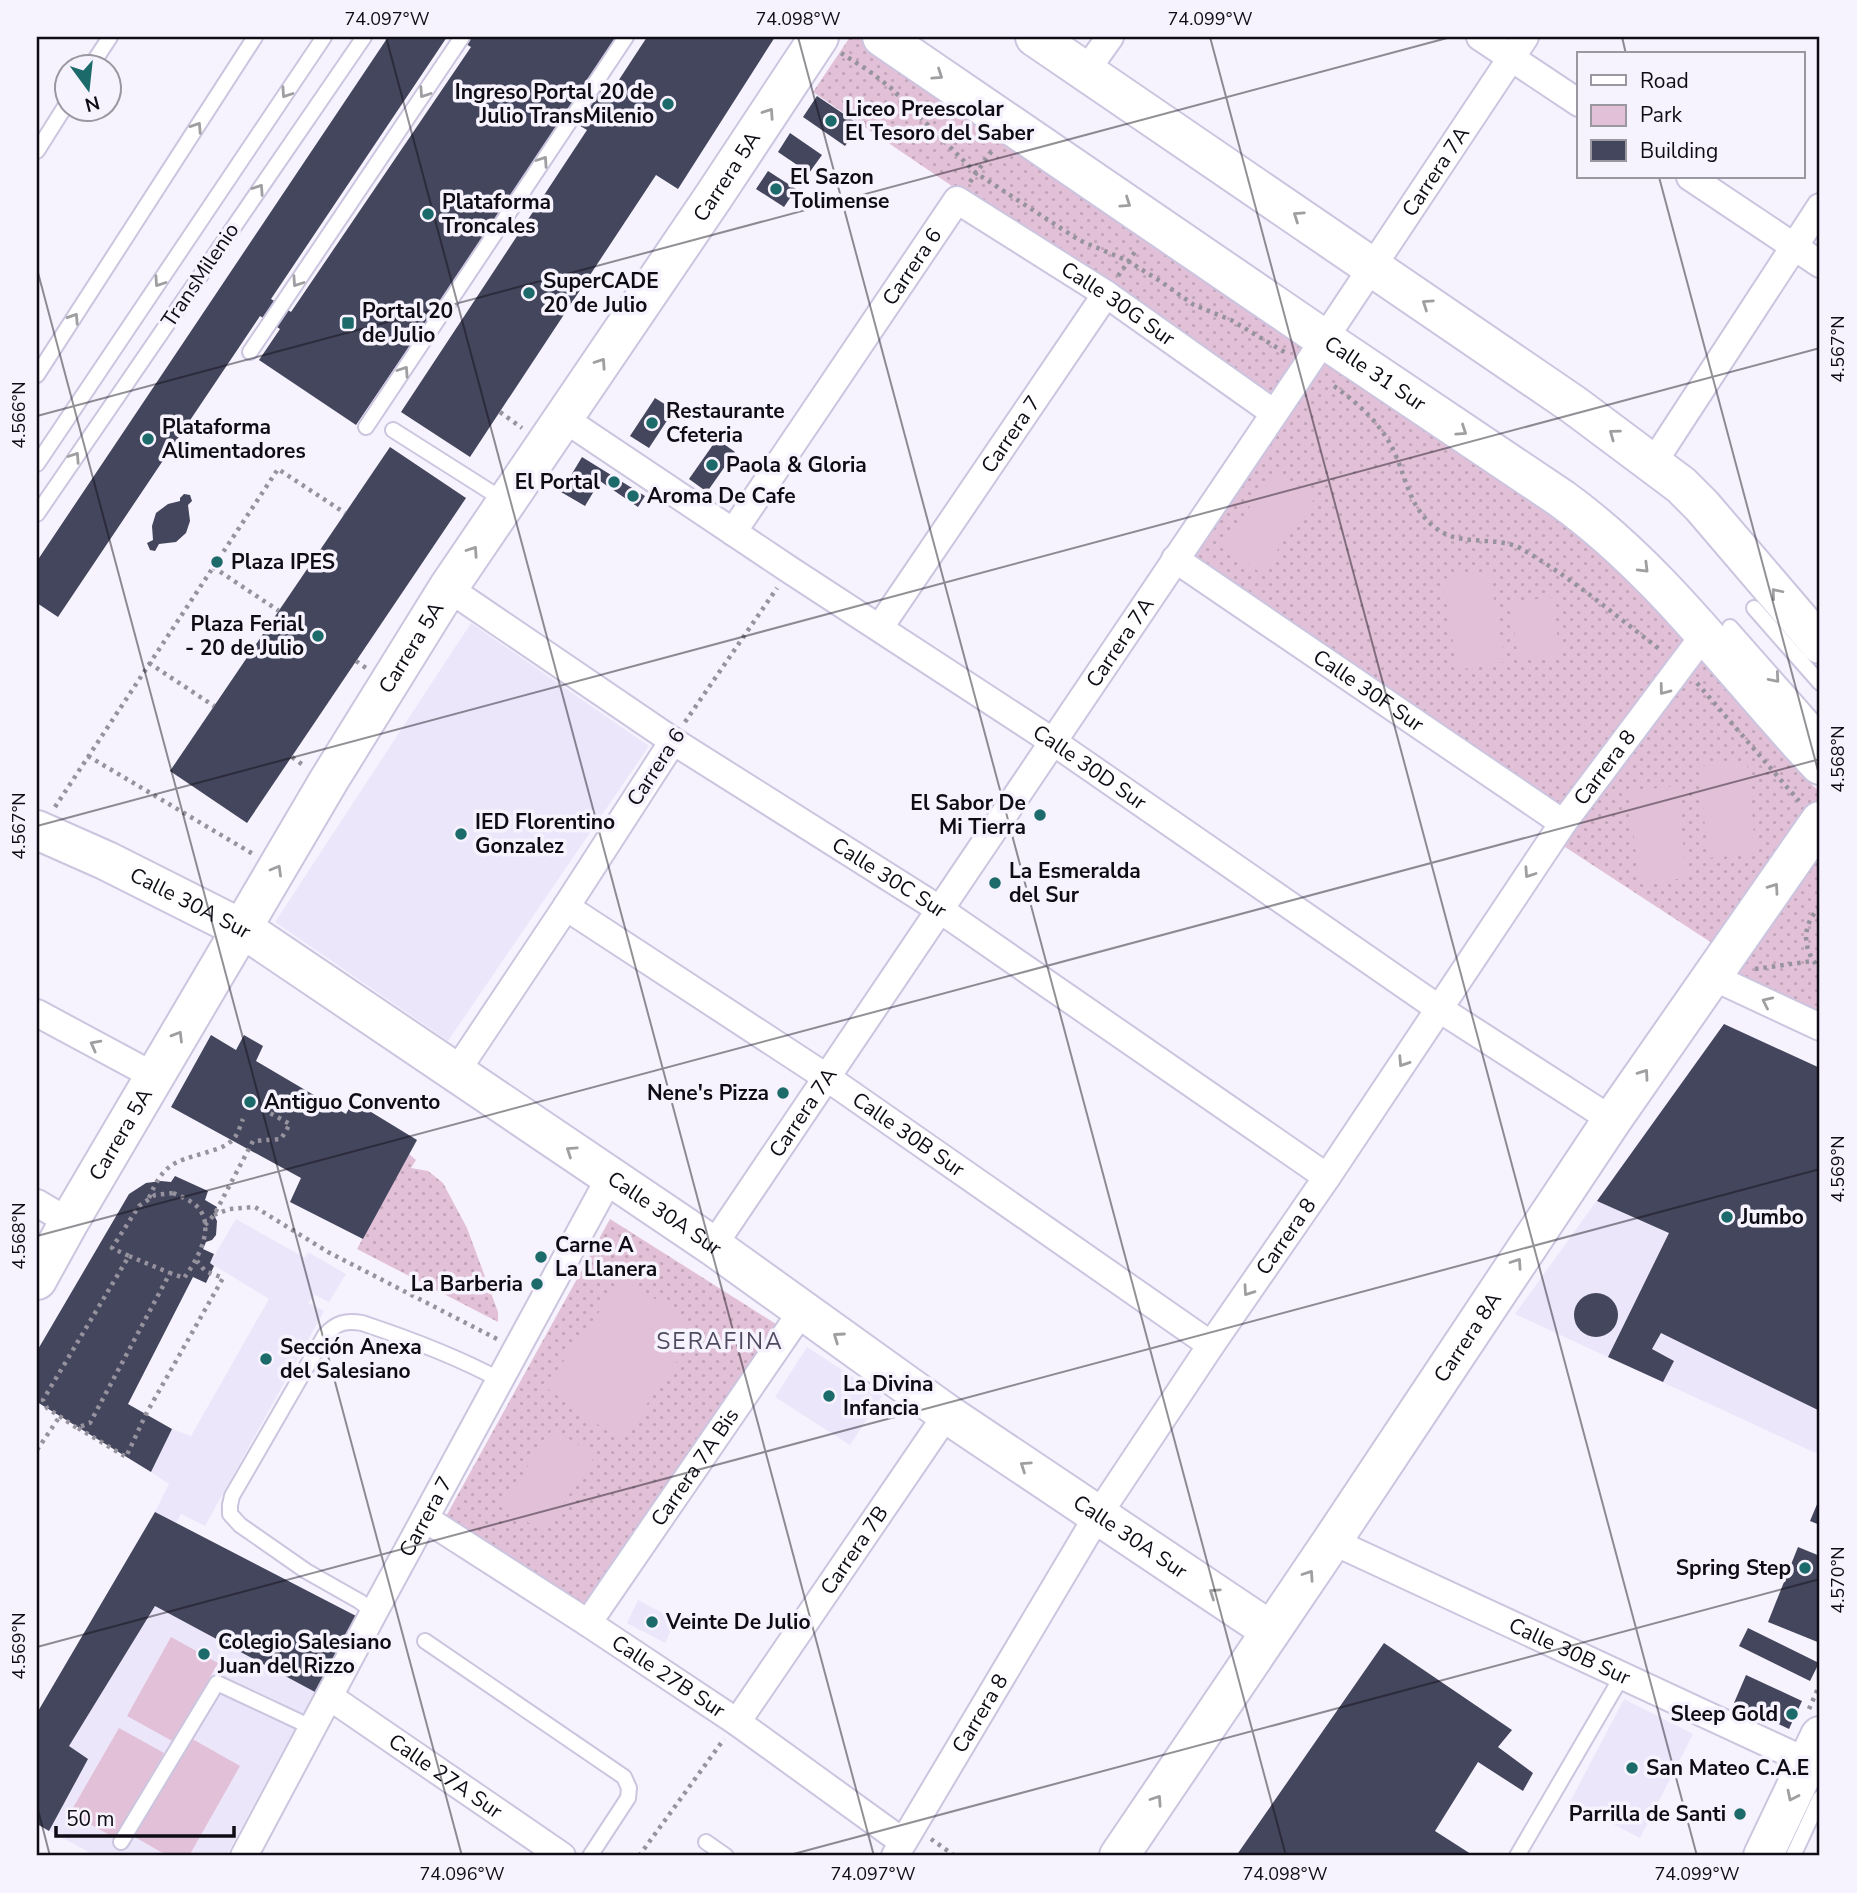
<svg xmlns="http://www.w3.org/2000/svg" width="1857" height="1893" font-family="'Nunito Sans',sans-serif">
<style>
.built{fill:#ece6fb}
.green{fill:url(#green-dots)}
.pitch{fill:#e2c0d7}
.building{fill:#43465c}
.lines{fill:none;stroke-linecap:round;stroke-linejoin:round}
.lane-casing{stroke:#ccc5df;stroke-width:18}
.street-casing{stroke:#ccc5df;stroke-width:30}
.secondary-casing{stroke:#ccc5df;stroke-width:42}
.path{stroke:#96939e;stroke-width:4.5;stroke-dasharray:3.5 5;stroke-linecap:butt}
.lane{stroke:#fff;stroke-width:14}
.street{stroke:#fff;stroke-width:26}
.secondary{stroke:#fff;stroke-width:38}
.oneway{stroke:#9f9ea1}
.ticks{fill:none;stroke:#0f0c15;stroke-width:2;stroke-opacity:0.45}
.poi-dot{fill:#1d6a6b;stroke:#f6f3fe;stroke-width:2.5}
.labels{text-anchor:middle;dominant-baseline:central;stroke-width:7;stroke-linejoin:round;paint-order:stroke}
.poi-label{font-size:21px;font-weight:bold;fill:#0f0c15;stroke:#f6f3fe;text-anchor:start}
.street-label{font-size:21px;fill:#0f0c15;stroke:#f6f3fe}
.neighbourhood-label{font-size:23px;letter-spacing:2px;fill:#504a60;stroke:#f6f3fe}
.neatline{fill:none;stroke:#0f0c15;stroke-width:2.5}
.ticks-label{font-size:18px;text-anchor:middle;fill:#0f0c15}
</style>
<defs>
<pattern id="green-dots" width="8" height="8" patternUnits="userSpaceOnUse" patternTransform="scale(1.75)"><rect width="8" height="8" fill="#e2c0d7"/><path d="M2 2h.1M6 6h.1" fill="none" stroke="#c1a4b8" stroke-width="1.8" stroke-linecap="round"/></pattern>
</defs>
<rect width="100%" height="100%" fill="#f6f3fe"/>
<g class="built">
<path d="M471 623 649 746 448 1041 275 922Z"/>
<path d="M1724 1024 1820 1068V1455L1515 1314Z"/>
<path d="M236 1219 305 1258 308 1252 346 1274 329 1302 315 1295 308 1303 324 1311 205 1526 181 1514 176 1523 358 1617 315 1692 226 1856H96L37 1824V1713L155 1512 169 1484 151 1472 172 1429 191 1436 269 1299 210 1263Z"/>
<path d="M807 1347 882 1396 850 1445 775 1397Z"/>
<path d="M638 1600 676 1620 665 1643 627 1623Z"/>
<path d="M1624 1699 1693 1734 1640 1838 1570 1802Z"/>
</g>
<g class="green">
<path d="M850 37H857L1290 337 1579 531 1671 619 1811 784 1820 792V1012L1734 974 1741 962 1562 845 1576 823 1190 562 1289 414 813 92Z"/>
<path d="M409 1154 416 1160 411 1168 428 1171 443 1183 467 1228 498 1312V1322L357 1249Z"/>
<path d="M610 1219 776 1324 582 1606 445 1518Z"/>
</g>
<g class="pitch">
<path d="M1276 470 1315 498 1261 573 1222 546Z"/>
<path d="M1489 571 1505 662 1458 670 1442 579Z"/>
<path d="M1553 597 1560 656 1518 661 1511 602Z"/>
<path d="M1747 762 1756 854 1708 858 1699 766Z"/>
<path d="M1677 786 1687 878 1639 883 1629 791Z"/>
<path d="M624 1277 699 1330 621 1441 545 1387Z"/>
<path d="M553 1428 595 1456 544 1533 502 1505Z"/>
<path d="M171 1637 218 1663 174 1742 127 1716Z"/>
<path d="M119 1728 164 1753 115 1838 70 1813Z"/>
<path d="M189 1737 240 1766 189 1856H168L133 1836Z"/>
</g>
<g class="building">
<path d="M388 37H447L271 299 291 312 471 47 454 37H618L588 81 609 95 647 37H775L678 189 656 175 470 457 401 412 587 130 565 117 356 425 259 360 280 329 260 316 58 617 37 603V561Z"/>
<path d="M817 96 860 125 845 146 803 117Z"/>
<path d="M790 133 822 155 809 173 778 152Z"/>
<path d="M768 171 796 189 784 207 756 189Z"/>
<path d="M655 398 674 410 649 448 630 436Z"/>
<path d="M717 439 735 452 707 492 689 479Z"/>
<path d="M390 447 466 498 247 823 170 771Z"/>
<path d="M582 457 645 496 638 507 600 481 585 506 561 492Z"/>
<path d="M184 494 190 495 192 501 188 505 190 521 186 533 176 542 159 544 155 551 150 550 147 543 153 540 152 526 156 513 168 504 180 501V498Z"/>
<path d="M1724 1024 1820 1068V1411L1661 1333 1652 1349 1674 1361 1663 1382 1608 1357 1669 1233 1597 1201Z"/>
<path d="M211 1035 236 1050 244 1035 263 1046 256 1061 346 1114 353 1101 417 1140 363 1239 290 1202 301 1178 171 1107Z"/>
<path d="M175 1176 208 1191 205 1200 217 1207 214 1215 217 1221 216 1235 212 1240 206 1242 203 1249 214 1254 210 1263 214 1266 206 1283 193 1277 128 1404 172 1429 151 1472 37 1402V1351L129 1194 146 1183 161 1181 171 1182Z"/>
<circle cx="1596" cy="1315" r="22"/>
<path d="M1818 1502 1820 1503V1525L1810 1521Z"/>
<path d="M155 1512 358 1617 315 1692 155 1606 69 1746 88 1759 49 1831 37 1824V1713Z"/>
<path d="M1798 1547 1820 1556V1643L1768 1622Z"/>
<path d="M1748 1628 1819 1663 1810 1681 1739 1646Z"/>
<path d="M1384 1643 1512 1730 1498 1747 1533 1773 1523 1791 1478 1762 1435 1831 1474 1856H1236Z"/>
<path d="M1746 1675 1802 1701 1789 1729 1734 1703Z"/>
</g>
<g class="lines">
<g class="lane-casing">
<g id="lane">
<path d="M91 66 110 37"/>
<path d="M37 151 66 105"/>
<path d="M250 352 462 37"/>
<path d="M37 375 255 37"/>
<path d="M366 427 626 37"/>
<path d="M393 430 505 501"/>
<path d="M37 464 324 37"/>
<path d="M37 514 364 37"/>
<path d="M1754 608 1820 683"/>
<path d="M1730 627 1820 729"/>
<path d="M374 1612 359 1601 306 1571 240 1525 230 1514V1505L232 1496 325 1335C336 1323 346 1320 362 1323 410 1339 456 1356 500 1380"/>
<path d="M425 1641 624 1777 629 1788 628 1798 590 1856"/>
<path d="M121 1842 217 1683 313 1728"/>
<path d="M706 1842 726 1856"/>
<path d="M1517 1856 1622 1676"/>
<path d="M1793 1856 1820 1798"/>
</g>
</g>
<g class="street-casing">
<g id="street">
<path d="M1480 37 1579 103"/>
<path d="M1085 72 1110 37"/>
<path d="M1690 177 1820 264"/>
<path id="s1" d="M563 418 790 570 1052 741 1438 1008 1612 1120"/>
<path d="M1653 463 1820 207"/>
<path id="s2" d="M733 532 957 200 1106 294 1274 413"/>
<path id="s3" d="M1175 559 1563 823"/>
<path id="s4" d="M448 588 673 741 939 909 1327 1177"/>
<path id="s5" d="M880 627 1106 294"/>
<path id="s6" d="M566 907 826 1077 1211 1345"/>
<path d="M1713 977 1820 1027"/>
<path d="M37 1013 154 1076"/>
<path d="M456 1072 566 907 673 741"/>
<path d="M37 1203 69 1222"/>
<path id="s7" d="M713 1246 1303 371 1525 37"/>
<path id="s8" d="M426 1519 588 1623 737 1722 903 1842"/>
<path id="s9" d="M1332 1541 1808 1762"/>
<path id="s10" d="M588 1623 802 1311"/>
<path id="s11" d="M330 1697 562 1856"/>
<path id="s12" d="M737 1722 947 1414"/>
<path id="s13" d="M244 1856 374 1612 610 1177"/>
<path id="s14" d="M895 1856 1098 1515 1211 1345 1327 1177 1563 823 1704 635"/>
</g>
</g>
<g class="secondary-casing">
<g id="secondary">
<path id="s15" d="M882 37 1324 339 1562 499C1663 572 1735 675 1820 765"/>
<path d="M1035 37 1574 405 1681 485 1702 506 1820 644"/>
<path id="s16" d="M37 830 107 861 242 929 257 938 713 1246 947 1414 1271 1631"/>
<path id="s17" d="M37 1280 69 1222 329 780 448 588 714 196 819 37"/>
<path id="s18" d="M1119 1856 1332 1541 1612 1120 1820 821"/>
<path d="M1763 1856 1820 1736"/>
</g>
</g>
<g class="path">
<path d="M841 53 869 71 891 88 976 173 1079 240 1128 261 1160 281 1194 305 1231 320 1286 353"/>
<path d="M970 182 993 149"/>
<path d="M1118 276 1137 249"/>
<path d="M1334 386C1360 405 1383 425 1396 456 1407 482 1410 506 1433 526 1458 548 1495 535 1520 548 1571 577 1616 616 1662 651"/>
<path d="M500 412 522 428"/>
<path d="M213 567 279 611"/>
<path d="M356 661 366 668"/>
<path d="M149 663 214 706"/>
<path d="M1697 683 1799 801"/>
<path d="M685 722 777 588"/>
<path d="M88 756 253 854"/>
<path d="M292 757 303 765"/>
<path d="M55 807 278 469 345 513"/>
<path d="M1820 907C1801 925 1802 950 1820 969"/>
<path d="M1755 969 1813 961"/>
<path d="M173 1193C180 1196 187 1199 193 1203 219 1222 198 1259 184 1278L170 1273 90 1423 77 1428 47 1408 43 1400 129 1256 112 1248 139 1206 155 1195Z"/>
<path d="M149 1198C163 1165 172 1162 205 1153 213 1150 223 1148 230 1142 237 1138 240 1126 243 1119"/>
<path d="M214 1215 229 1209 255 1207 328 1252 497 1339"/>
<path d="M205 1225 214 1215 253 1141 281 1139 290 1124 270 1113"/>
<path d="M129 1256 170 1273"/>
<path d="M78 1428 126 1457 146 1414 223 1278 205 1271 197 1261"/>
<path d="M37 1450 60 1416"/>
<path d="M1809 1709 1820 1684"/>
<path d="M931 1839 955 1856"/>
<path d="M639 1856 724 1739"/>
</g>
<use href="#lane" class="lane"/>
<use href="#street" class="street"/>
<use href="#secondary" class="secondary"/>
</g>
<defs><path id="oneway-chevron" d="M-2-3.5L2.5 0L-2 3.5" fill="none" stroke-width="1.6" stroke-linecap="round" stroke-linejoin="round" transform="scale(1.75)"/></defs>
<g class="oneway">
<use href="#oneway-chevron" transform="translate(938 75) rotate(34)"/>
<use href="#oneway-chevron" transform="translate(286 93) rotate(124)"/>
<use href="#oneway-chevron" transform="translate(424 93) rotate(124)"/>
<use href="#oneway-chevron" transform="translate(769 113) rotate(-56)"/>
<use href="#oneway-chevron" transform="translate(197 127) rotate(-57)"/>
<use href="#oneway-chevron" transform="translate(543 161) rotate(-56)"/>
<use href="#oneway-chevron" transform="translate(259 189) rotate(-56)"/>
<use href="#oneway-chevron" transform="translate(1126 203) rotate(34)"/>
<use href="#oneway-chevron" transform="translate(1298 216) rotate(-146)"/>
<use href="#oneway-chevron" transform="translate(159 282) rotate(124)"/>
<use href="#oneway-chevron" transform="translate(297 282) rotate(124)"/>
<use href="#oneway-chevron" transform="translate(1427 304) rotate(-146)"/>
<use href="#oneway-chevron" transform="translate(74 318) rotate(-57)"/>
<use href="#oneway-chevron" transform="translate(601 363) rotate(-56)"/>
<use href="#oneway-chevron" transform="translate(404 371) rotate(-56)"/>
<use href="#oneway-chevron" transform="translate(1462 431) rotate(34)"/>
<use href="#oneway-chevron" transform="translate(1614 434) rotate(-144)"/>
<use href="#oneway-chevron" transform="translate(75 457) rotate(-56)"/>
<use href="#oneway-chevron" transform="translate(473 551) rotate(-56)"/>
<use href="#oneway-chevron" transform="translate(1644 568) rotate(45)"/>
<use href="#oneway-chevron" transform="translate(1776 593) rotate(-130)"/>
<use href="#oneway-chevron" transform="translate(1775 678) rotate(49)"/>
<use href="#oneway-chevron" transform="translate(1664 690) rotate(127)"/>
<use href="#oneway-chevron" transform="translate(277 870) rotate(-60)"/>
<use href="#oneway-chevron" transform="translate(1529 873) rotate(124)"/>
<use href="#oneway-chevron" transform="translate(1774 888) rotate(-55)"/>
<use href="#oneway-chevron" transform="translate(1767 1002) rotate(-155)"/>
<use href="#oneway-chevron" transform="translate(178 1036) rotate(-59)"/>
<use href="#oneway-chevron" transform="translate(95 1045) rotate(-152)"/>
<use href="#oneway-chevron" transform="translate(1403 1062) rotate(123)"/>
<use href="#oneway-chevron" transform="translate(1644 1074) rotate(-55)"/>
<use href="#oneway-chevron" transform="translate(571 1151) rotate(-146)"/>
<use href="#oneway-chevron" transform="translate(1517 1263) rotate(-56)"/>
<use href="#oneway-chevron" transform="translate(1248 1291) rotate(125)"/>
<use href="#oneway-chevron" transform="translate(838 1337) rotate(-145)"/>
<use href="#oneway-chevron" transform="translate(1025 1466) rotate(-146)"/>
<use href="#oneway-chevron" transform="translate(1309 1575) rotate(-56)"/>
<use href="#oneway-chevron" transform="translate(1214 1593) rotate(-146)"/>
<use href="#oneway-chevron" transform="translate(1792 1796) rotate(116)"/>
<use href="#oneway-chevron" transform="translate(1157 1800) rotate(-56)"/>
</g>
<path class="ticks" d="M386 37 874 1856M798 37 1286 1856M1210 37 1697 1856M1622 37 1626 54M1659 177 1820 778M37 269 462 1856M37 416 1451 37M37 826 1820 348M37 1236 1820 759M37 1647 1820 1169M37 1806 50 1856M786 1856 1820 1579"/>
<g class="poi-dot">
<circle cx="668" cy="104" r="7"/>
<circle cx="831" cy="121" r="7"/>
<circle cx="776" cy="189" r="7"/>
<circle cx="428" cy="214" r="7"/>
<circle cx="529" cy="293" r="7"/>
<rect x="341" y="316" width="14" height="14" rx="3.5"/>
<circle cx="652" cy="423" r="7"/>
<circle cx="148" cy="439" r="7"/>
<circle cx="712" cy="465" r="7"/>
<circle cx="614" cy="482" r="7"/>
<circle cx="633" cy="496" r="7"/>
<circle cx="217" cy="562" r="7"/>
<circle cx="318" cy="636" r="7"/>
<circle cx="1040" cy="815" r="7"/>
<circle cx="461" cy="834" r="7"/>
<circle cx="995" cy="883" r="7"/>
<circle cx="783" cy="1093" r="7"/>
<circle cx="250" cy="1102" r="7"/>
<circle cx="1727" cy="1217" r="7"/>
<circle cx="541" cy="1257" r="7"/>
<circle cx="537" cy="1284" r="7"/>
<circle cx="266" cy="1359" r="7"/>
<circle cx="829" cy="1396" r="7"/>
<circle cx="1805" cy="1568" r="7"/>
<circle cx="652" cy="1622" r="7"/>
<circle cx="204" cy="1654" r="7"/>
<circle cx="1792" cy="1714" r="7"/>
<circle cx="1632" cy="1768" r="7"/>
<circle cx="1740" cy="1814" r="7"/>
</g>
<g class="labels">
<g class="poi-label">
<text x="654" y="92" text-anchor="end">Ingreso Portal 20 de<tspan x="654" dy="24">Julio TransMilenio</tspan></text>
<text x="845" y="109">Liceo Preescolar<tspan x="845" dy="24">El Tesoro del Saber</tspan></text>
<text x="790" y="177">El Sazon<tspan x="790" dy="24">Tolimense</tspan></text>
<text x="442" y="202">Plataforma<tspan x="442" dy="24">Troncales</tspan></text>
<text x="543" y="281">SuperCADE<tspan x="543" dy="24">20 de Julio</tspan></text>
<text x="362" y="311">Portal 20<tspan x="362" dy="24">de Julio</tspan></text>
<text x="666" y="411">Restaurante<tspan x="666" dy="24">Cfeteria</tspan></text>
<text x="162" y="427">Plataforma<tspan x="162" dy="24">Alimentadores</tspan></text>
<text x="726" y="465">Paola &amp; Gloria</text>
<text x="600" y="482" text-anchor="end">El Portal</text>
<text x="647" y="496">Aroma De Cafe</text>
<text x="231" y="562">Plaza IPES</text>
<text x="304" y="624" text-anchor="end">Plaza Ferial<tspan x="304" dy="24">- 20 de Julio</tspan></text>
<text x="1026" y="803" text-anchor="end">El Sabor De<tspan x="1026" dy="24">Mi Tierra</tspan></text>
<text x="475" y="822">IED Florentino<tspan x="475" dy="24">Gonzalez</tspan></text>
<text x="1009" y="871">La Esmeralda<tspan x="1009" dy="24">del Sur</tspan></text>
<text x="769" y="1093" text-anchor="end">Nene's Pizza</text>
<text x="264" y="1102">Antiguo Convento</text>
<text x="1741" y="1217">Jumbo</text>
<text x="555" y="1245">Carne A<tspan x="555" dy="24">La Llanera</tspan></text>
<text x="523" y="1284" text-anchor="end">La Barberia</text>
<text x="280" y="1347">Sección Anexa<tspan x="280" dy="24">del Salesiano</tspan></text>
<text x="843" y="1384">La Divina<tspan x="843" dy="24">Infancia</tspan></text>
<text x="1791" y="1568" text-anchor="end">Spring Step</text>
<text x="666" y="1622">Veinte De Julio</text>
<text x="218" y="1642">Colegio Salesiano<tspan x="218" dy="24">Juan del Rizzo</tspan></text>
<text x="1778" y="1714" text-anchor="end">Sleep Gold</text>
<text x="1646" y="1768">San Mateo C.A.E</text>
<text x="1726" y="1814" text-anchor="end">Parrilla de Santi</text>
</g>
<g class="street-label">
<text stroke="none"><textPath href="#s7" startOffset="1295">Carrera 7A</textPath></text>
<text stroke="none"><textPath href="#s17" startOffset="1302">Carrera 5A</textPath></text>
<text stroke="none"><textPath href="#s2" startOffset="320">Carrera 6</textPath></text>
<text transform="translate(200 275) rotate(-56)">TransMilenio</text>
<text stroke="none"><textPath href="#s2" startOffset="592">Calle 30G Sur</textPath></text>
<text stroke="none"><textPath href="#s15" startOffset="597">Calle 31 Sur</textPath></text>
<text stroke="none"><textPath href="#s5" startOffset="233">Carrera 7</textPath></text>
<text stroke="none"><textPath href="#s7" startOffset="728">Carrera 7A</textPath></text>
<text stroke="none"><textPath href="#s17" startOffset="735">Carrera 5A</textPath></text>
<text stroke="none"><textPath href="#s3" startOffset="234">Calle 30F Sur</textPath></text>
<text transform="translate(656 767) rotate(-57)">Carrera 6</text>
<text stroke="none"><textPath href="#s1" startOffset="632">Calle 30D Sur</textPath></text>
<text stroke="none"><textPath href="#s14" startOffset="1300">Carrera 8</textPath></text>
<text stroke="none"><textPath href="#s4" startOffset="528">Calle 30C Sur</textPath></text>
<text stroke="none"><textPath href="#s16" startOffset="170">Calle 30A Sur</textPath></text>
<text stroke="none"><textPath href="#s7" startOffset="161">Carrera 7A</textPath></text>
<text stroke="none"><textPath href="#s17" startOffset="168">Carrera 5A</textPath></text>
<text stroke="none"><textPath href="#s6" startOffset="411">Calle 30B Sur</textPath></text>
<text stroke="none"><textPath href="#s16" startOffset="737">Calle 30A Sur</textPath></text>
<text stroke="none"><textPath href="#s14" startOffset="733">Carrera 8</textPath></text>
<text stroke="none"><textPath href="#s18" startOffset="625">Carrera 8A</textPath></text>
<text stroke="none"><textPath href="#s10" startOffset="189">Carrera 7A Bis</textPath></text>
<text stroke="none"><textPath href="#s13" startOffset="385">Carrera 7</textPath></text>
<text stroke="none"><textPath href="#s16" startOffset="1304">Calle 30A Sur</textPath></text>
<text stroke="none"><textPath href="#s12" startOffset="208">Carrera 7B</textPath></text>
<text stroke="none"><textPath href="#s9" startOffset="262">Calle 30B Sur</textPath></text>
<text stroke="none"><textPath href="#s8" startOffset="289">Calle 27B Sur</textPath></text>
<text stroke="none"><textPath href="#s14" startOffset="166">Carrera 8</textPath></text>
<text stroke="none"><textPath href="#s11" startOffset="140">Calle 27A Sur</textPath></text>
</g>
<g class="neighbourhood-label">
<text x="720" y="1341">SERAFINA</text>
</g>
</g>
<rect width="1857" height="1893" fill="none" stroke="#f6f3fe" stroke-width="77"/>
<rect x="1577" y="52" width="228" height="126" fill="#f6f3fe" stroke="#9a97a1" stroke-width="2"/>
<rect x="1591" y="75" width="35" height="10" fill="#ffffff" stroke="#9a97a1" stroke-width="2"/>
<text x="1640" y="88" font-size="21" fill="#0f0c15">Road</text>
<rect x="1591" y="105" width="35" height="21" fill="#e2c0d7" stroke="#9a97a1" stroke-width="2"/>
<text x="1640" y="122" font-size="21" fill="#0f0c15">Park</text>
<rect x="1591" y="140" width="35" height="21" fill="#43465c" stroke="#9a97a1" stroke-width="2"/>
<text x="1640" y="158" font-size="21" fill="#0f0c15">Building</text>
<g transform="translate(88 88) rotate(165)"><circle r="33" fill="#f6f3fe" stroke="#9a97a1" stroke-width="2"/>
<path d="M0-5L12 26L0 18L-12 26Z" fill="#1d6a6b"/>
<text y="-10" font-size="19" font-weight="bold" text-anchor="middle" fill="#0f0c15">N</text>
</g>
<path d="M56 1826v10h178v-10" fill="none" stroke="#0f0c15" stroke-width="3.5"/>
<text x="66" y="1826" font-size="21" fill="#0f0c15" stroke="#f6f3fe" stroke-width="5" paint-order="stroke">50 m</text>
<rect x="38" y="38" width="1780" height="1816" class="neatline"/>
<g class="ticks-label">
<text x="387" y="25">74.097°W</text>
<text x="798" y="25">74.098°W</text>
<text x="1210" y="25">74.099°W</text>
<text transform="translate(1838 349) rotate(-90)" y="6">4.567°N</text>
<text transform="translate(19 415) rotate(-90)" y="6">4.566°N</text>
<text transform="translate(1838 759) rotate(-90)" y="6">4.568°N</text>
<text transform="translate(19 826) rotate(-90)" y="6">4.567°N</text>
<text transform="translate(1838 1169) rotate(-90)" y="6">4.569°N</text>
<text transform="translate(19 1236) rotate(-90)" y="6">4.568°N</text>
<text transform="translate(1838 1580) rotate(-90)" y="6">4.570°N</text>
<text transform="translate(19 1646) rotate(-90)" y="6">4.569°N</text>
<text x="462" y="1880">74.096°W</text>
<text x="873" y="1880">74.097°W</text>
<text x="1285" y="1880">74.098°W</text>
<text x="1697" y="1880">74.099°W</text>
</g>
</svg>
